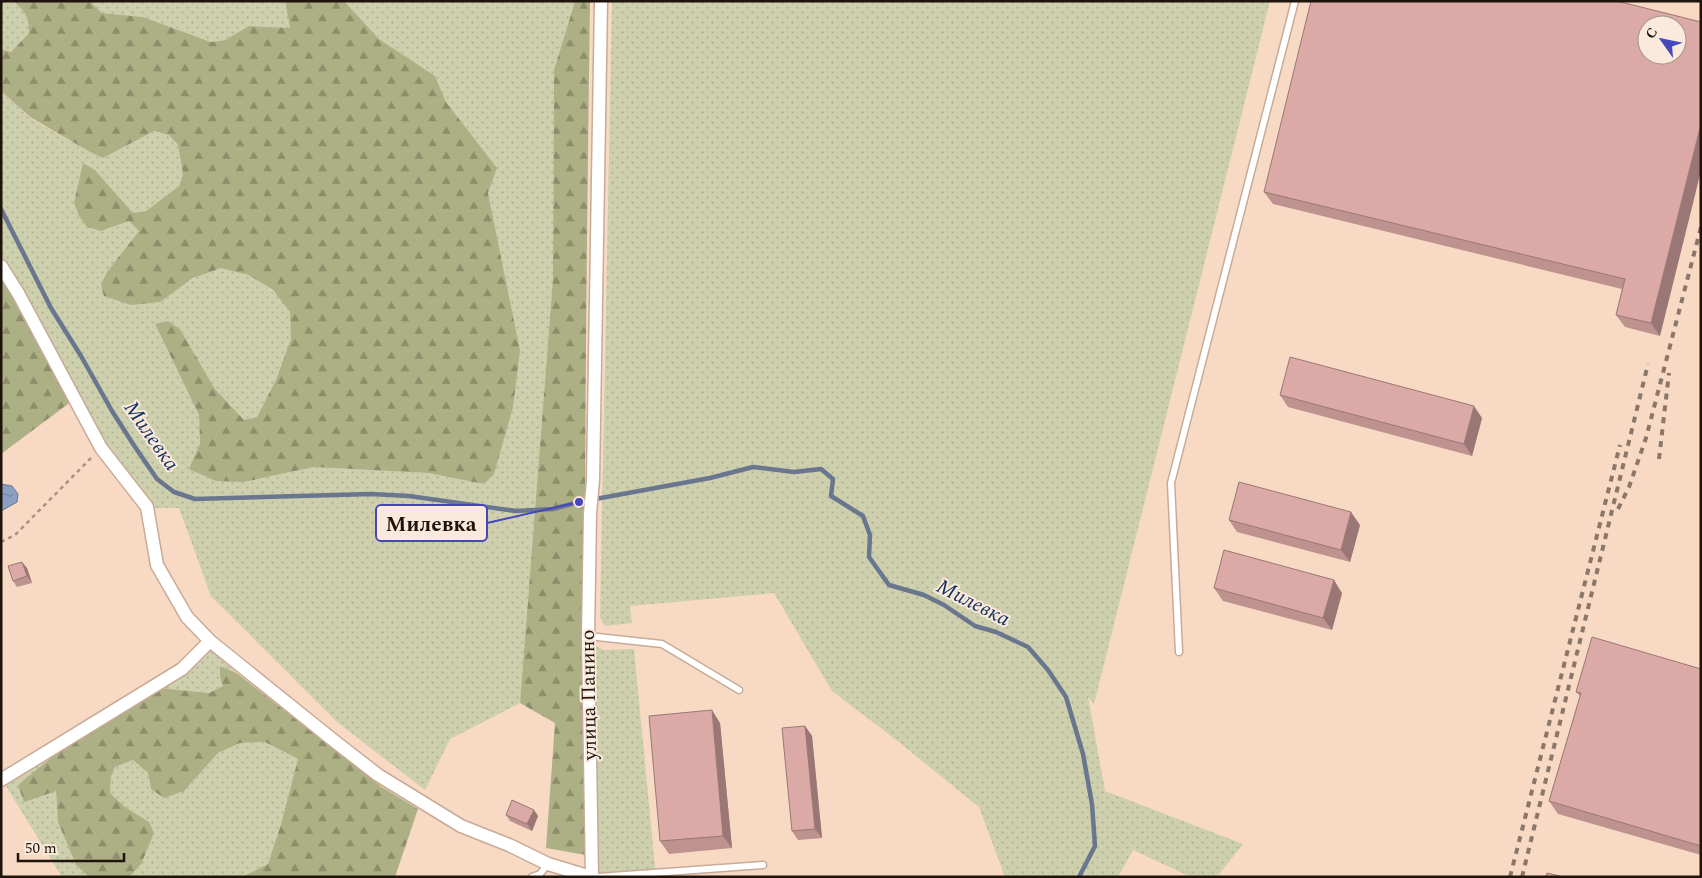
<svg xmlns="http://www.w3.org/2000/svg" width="1702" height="878" font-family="Spectral,serif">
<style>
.grass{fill:url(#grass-dots)}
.forest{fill:url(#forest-firs)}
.water{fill:url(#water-ripples);stroke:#69768d}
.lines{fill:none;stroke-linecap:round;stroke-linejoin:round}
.stream{stroke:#69768d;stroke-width:4.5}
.lane-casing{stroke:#c8ab97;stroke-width:9}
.street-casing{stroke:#c8ab97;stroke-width:15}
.path{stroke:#aa9382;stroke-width:2.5;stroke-dasharray:4 4;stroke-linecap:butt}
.lane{stroke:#fff;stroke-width:6}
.street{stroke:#fff;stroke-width:12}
.rail{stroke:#8b7769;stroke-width:4;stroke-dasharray:6 6;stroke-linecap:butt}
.wall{fill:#bd928f}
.shaded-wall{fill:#9a7774}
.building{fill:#dcaaa6;stroke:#9a7774;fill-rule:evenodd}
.labels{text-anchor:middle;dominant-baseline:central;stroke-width:4;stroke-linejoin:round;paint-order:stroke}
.street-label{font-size:20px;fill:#1e140c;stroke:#fbe9dc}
.water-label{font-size:21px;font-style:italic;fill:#13315f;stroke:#fbe9dc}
.leader{fill:none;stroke:#4547bc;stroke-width:2}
.callout-dot{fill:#4547bc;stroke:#fbe9dc;stroke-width:2}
.callout{fill:#fbe9dc;stroke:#4547bc;stroke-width:2}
.callout-label{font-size:21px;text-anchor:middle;font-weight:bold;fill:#1e140c}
</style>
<defs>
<pattern id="grass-dots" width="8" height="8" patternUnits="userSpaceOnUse" patternTransform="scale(1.25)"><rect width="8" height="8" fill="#cdcfad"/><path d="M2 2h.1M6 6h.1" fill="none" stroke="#b0b194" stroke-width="1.8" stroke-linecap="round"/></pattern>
<pattern id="forest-firs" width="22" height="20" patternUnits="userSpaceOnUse" patternTransform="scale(1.25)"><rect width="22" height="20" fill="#adaf84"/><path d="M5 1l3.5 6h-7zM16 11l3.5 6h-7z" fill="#8c8d6a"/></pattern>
<pattern id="water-ripples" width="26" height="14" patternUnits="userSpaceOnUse" patternTransform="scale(1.25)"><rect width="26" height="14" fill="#89a0c4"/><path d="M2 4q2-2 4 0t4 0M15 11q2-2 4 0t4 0" fill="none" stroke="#6f819e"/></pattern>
</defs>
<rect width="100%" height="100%" fill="#f7d9c4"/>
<g class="grass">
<path d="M1 1C23 1 29 13 29 33L11 52 1 49Z"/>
<path d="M89 1H285L290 28 249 26 225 40 211 42 143 17 102 13Z"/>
<path d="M344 1H575L554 70 553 278 520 703 450 739 425 790 336 721 211 596 179 508H151L100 444 1 269V91L30 118 90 152 103 158 154 131 169 135 178 145 183 174 179 186 146 211 133 213 95 170 79 216C96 239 106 229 129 220L139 231 107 272 101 284 159 302C178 289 197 273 219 268 238 265 285 294 290 313 292 320 292 333 291 340 285 366 269 394 257 417L244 420 215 389 180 329 155 324 199 415 200 444 190 469 244 482 314 467 428 473 484 484 520 350 488 193 497 168 446 102 435 76 379 39Z"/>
<path d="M612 1H1270L1094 704 1088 697 1105 791 1243 844 1217 877H1191L1133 850 1118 877H1005L979 807 895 739 832 691 774 593 630 606 632 623 605 626 600 617Z"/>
<path d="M584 639 603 650 634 649 656 877H604L586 855Z"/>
<path d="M209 648 238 674 220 666V676L224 686 209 693 160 688Z"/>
<path d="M265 742 298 759 281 824 268 864 242 877H129L141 863 149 822 125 807 110 793 111 777 115 767 133 760 148 773 151 789 184 791 218 753 240 743Z"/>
<path d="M56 754 18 786 56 791 58 822 76 865 89 877H62L6 786Z"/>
</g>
<g class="forest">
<path d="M13 1H89L102 13 143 17 211 42 225 40 249 26 290 28 285 1H344L379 39 435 76 446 102 497 168 488 193 520 350 513 407 494 474 484 484 428 473 314 467 244 482 216 481 189 469 200 444 199 415 155 324 168 321 180 329 215 389 244 420 257 417 276 380 291 339 290 312 273 290 248 275 221 268 193 278 160 302 131 305 104 296 101 284 107 272 139 231 129 221 101 231 87 227 79 216 74 203 83 163 95 170 133 213 146 211 179 186 183 174 178 145 169 135 154 131 103 158 90 152 30 117 1 91V49L11 52 29 33C29 17 26 12 13 1Z"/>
<path d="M575 1H590C586 286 583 570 586 855L546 848 555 723 520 703 553 278 554 70Z"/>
<path d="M1 269 76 398 1 454Z"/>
<path d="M220 666 238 674 382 787 418 809 395 877H242L268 864 281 824 298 759 265 742 240 743 218 753 184 791 164 798 151 789 148 773 133 760 115 767 111 777 110 793 125 807 149 822 154 833 141 864 129 877H89L76 865 58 822 56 791 24 802 18 785 56 754 160 688 209 693 223 686 220 677Z"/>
</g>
<path class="water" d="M1 484 12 486 18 494 17 502 3 510H1Z"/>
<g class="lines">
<path class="stream" d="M1 209 51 308 81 356 112 411 135 447 157 479 174 492 195 499 371 494 409 496 516 511 553 509 579 502 710 478 753 467 794 472 821 469 833 479 831 496 863 516 870 535 869 557 889 585 924 595 944 605 975 626 996 632 1028 647 1048 670 1066 697 1083 754 1092 804 1095 846 1079 877"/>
<g class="lane-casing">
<g id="lane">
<path d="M588 636 662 644 739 690"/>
<path d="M1179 652 1171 483 1295 1"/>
<path d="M532 877 540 874 548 864"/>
<path d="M598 877 763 865"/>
</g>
</g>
<g class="street-casing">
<g id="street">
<path d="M1 266 18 293 101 448 147 507 157 565 187 617 210 641 333 740 378 775 461 826 509 845 548 864 591 877"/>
<path d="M1 780 182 669 210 641"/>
<path d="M592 877 588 636 590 514 593 480 601 1"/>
</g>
</g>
<path class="path" d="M1 542 15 535 91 458"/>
<use href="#lane" class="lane"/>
<use href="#street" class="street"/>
<g class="rail">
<path d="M1659 459 1669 373"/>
<path d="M1618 509 1629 487 1646 438 1701 227"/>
<path d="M1510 877 1620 445"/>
<path d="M1522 877 1648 364"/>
</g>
</g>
<g class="wall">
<path d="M1617 1 1660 336 1625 327 1616 315 1622 289 1273 204 1264 192Z"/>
<path d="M1280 395 1482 418 1472 456 1288 407Z"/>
<path d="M1229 520 1360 525 1350 562 1237 532Z"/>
<path d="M27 568 32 583 17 587 13 581Z"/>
<path d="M1214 588 1342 593 1332 630 1223 601Z"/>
<path d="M1701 669V855L1558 814 1549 801 1580 696 1576 692Z"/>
<path d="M720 723 732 848 669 854 660 841Z"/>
<path d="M805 726 812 736 822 838 798 840 792 831Z"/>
<path d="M534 810 538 816 532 831 510 821 506 815Z"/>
</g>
<g class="shaded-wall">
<path d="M1701 124V171L1660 336 1651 323Z"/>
<path d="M1474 406 1482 418 1472 456 1464 444Z"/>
<path d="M1351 512 1360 525 1350 562 1341 550Z"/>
<path d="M22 562 27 568 32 583 27 576Z"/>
<path d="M1334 580 1342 593 1332 630 1323 618Z"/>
<path d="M712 710 720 723 732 848 723 836Z"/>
<path d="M805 726 812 736 822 838 815 829Z"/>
<path d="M534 810 538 816 532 831 527 824Z"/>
</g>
<g class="building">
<path d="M1311 1H1617L1701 22V124L1651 323 1616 315 1625 279 1264 192ZM1647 25H1677V55H1647Z"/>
<path d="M1290 357 1474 406 1464 444 1280 395Z"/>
<path d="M1239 482 1351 512 1341 550 1229 520Z"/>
<path d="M1224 550 1334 580 1323 618 1214 588Z"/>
<path d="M22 562 27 576 13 581 8 566Z"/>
<path d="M1592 637 1701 669V846L1549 801 1581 693 1576 692Z"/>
<path d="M712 710 723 836 660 841 649 716Z"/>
<path d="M805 726 815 829 792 831 782 728Z"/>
<path d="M512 800 534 810 527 824 506 815Z"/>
<path d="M1547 873 1564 877H1546Z"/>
</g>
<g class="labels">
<g class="street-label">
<text transform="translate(589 695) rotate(-91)">улица Панино</text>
</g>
<g class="water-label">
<text transform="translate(151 436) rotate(55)">Милевка</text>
<text transform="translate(973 603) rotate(27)">Милевка</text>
</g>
</g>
<path class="leader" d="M579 502L487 523"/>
<circle class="callout-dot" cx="579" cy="502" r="5"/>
<rect class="callout" x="376" y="505" width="111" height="36" rx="5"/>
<g class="callout-label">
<text x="431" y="531">Милевка</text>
</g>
<rect width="1702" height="878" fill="none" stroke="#1e140c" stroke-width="5"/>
<g transform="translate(1662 40) rotate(303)"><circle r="24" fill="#fbe9dc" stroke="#a39489"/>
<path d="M0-4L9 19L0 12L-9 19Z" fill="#4547bc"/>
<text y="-8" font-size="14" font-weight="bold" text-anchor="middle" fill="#1e140c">С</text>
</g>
<path d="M18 853v8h106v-8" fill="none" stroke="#1e140c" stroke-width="2.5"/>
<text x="25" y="853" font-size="15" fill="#1e140c" stroke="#fbe9dc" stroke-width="4" paint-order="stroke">50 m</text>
</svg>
